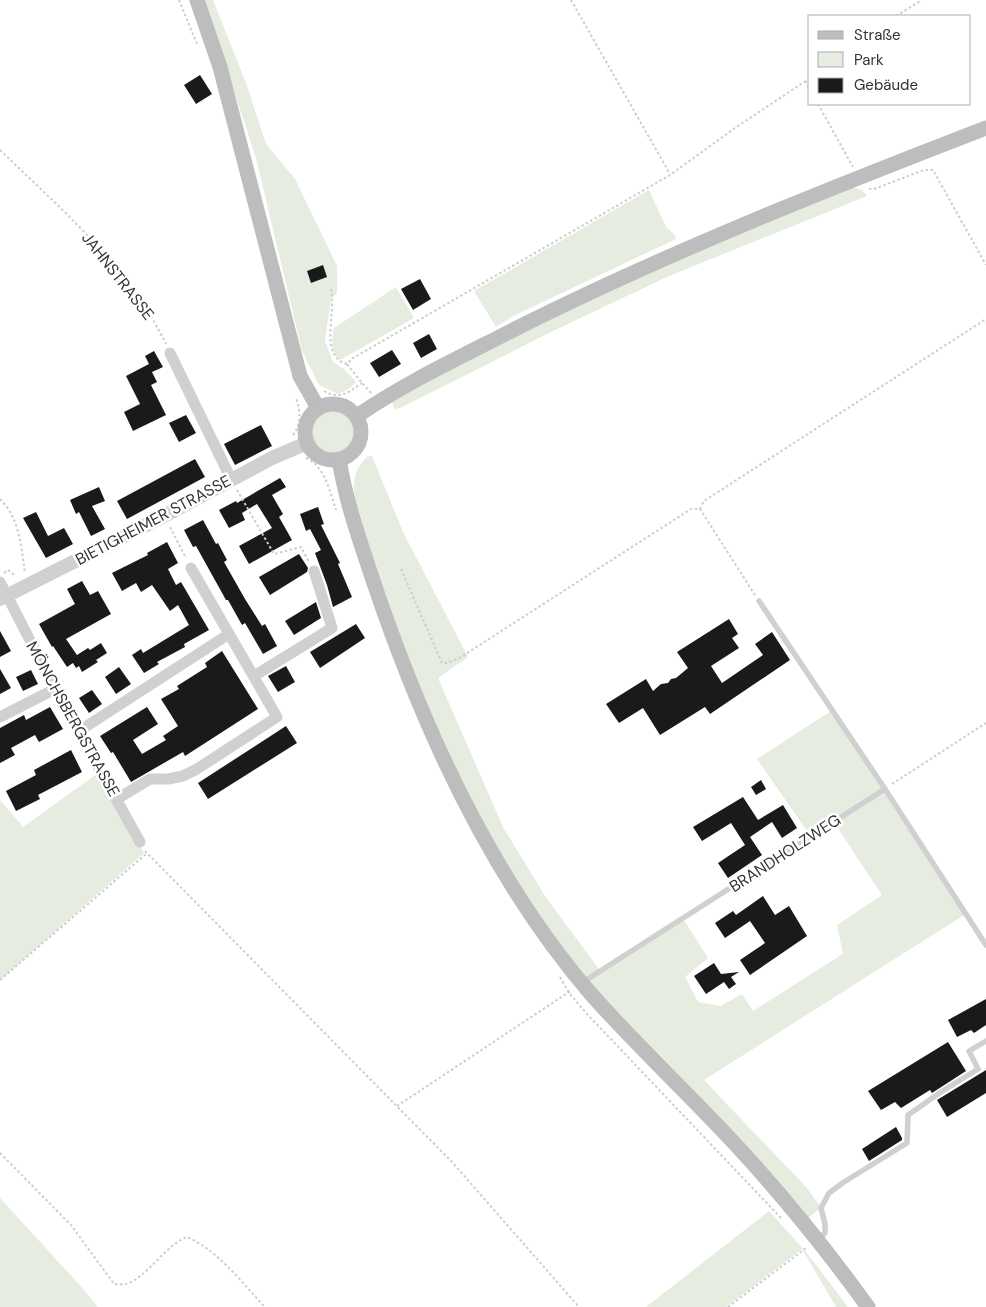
<svg xmlns="http://www.w3.org/2000/svg" width="986" height="1307" font-family="'DM Sans',sans-serif">
<style>
.green{fill:#e6ecdf}
.building{fill:#1a1a1a}
.lines{fill:none;stroke-linecap:round;stroke-linejoin:round}
.path{stroke:#cdcdcd;stroke-width:2;stroke-dasharray:2.5 2.5;stroke-linecap:butt}
.service{stroke:#d0d0d0;stroke-width:5.5}
.minor{stroke:#d0d0d0;stroke-width:11}
.tertiary{stroke:#d0d0d0;stroke-width:14}
.secondary{stroke:#bdbdbd;stroke-width:15}
.labels{text-anchor:middle;dominant-baseline:central;stroke-width:5;stroke-linejoin:round;paint-order:stroke}
.street-label{font-size:16px;fill:#333;stroke:#fff}
</style>
<rect width="100%" height="100%" fill="#fff"/>
<g class="green">
<path d="M204 0H213L246 83 266 144 295 179 337 266V293L331 299 325 341 333 362 344 369 356 382 350 388 338 394 319 385 302 351 256 158Z"/>
<path d="M850 187 862 190 867 196 669 276 551 332 400 408 395 409 393 406 392 401 402 394 628 280Z"/>
<path d="M649 190 666 227 674 234 676 239 513 316 496 327 474 291Z"/>
<path d="M396 287 414 318 340 360C330 351 332 340 334 328Z"/>
<circle cx="334" cy="431" r="22"/>
<path d="M368 456H372L403 532 468 657 438 678 503 827 545 896 601 972 684 920 708 958 685 977 698 1002 721 1006 742 994 753 1011 843 954 837 925 882 895 835 824 812 838 757 759 831 711 964 915 704 1080 807 1188 821 1208 808 1218 588 981C566 953 544 925 525 895 492 842 462 786 437 728 414 678 396 625 379 573 371 548 354 511 354 486 354 472 359 465 368 456Z"/>
<path d="M98 773 144 853 0 980V800L23 827Z"/>
<path d="M0 1198 85 1291 98 1307H0Z"/>
<path d="M769 1211 807 1253 848 1307H836L802 1249 726 1307H646Z"/>
</g>
<g class="building">
<path d="M200 75 212 94 196 104 184 85Z"/>
<path d="M323 265 327 277 311 283 307 271Z"/>
<path d="M420 279 431 299 413 310 401 289Z"/>
<path d="M429 334 437 349 421 358 413 343Z"/>
<path d="M392 350 401 364 379 377 370 363Z"/>
<path d="M154 351 163 367 152 372 157 382 151 385 166 415 133 431 124 412 140 404 126 376 149 364 145 356Z"/>
<path d="M186 415 196 433 179 442 169 423Z"/>
<path d="M261 425 272 446 235 465 224 444Z"/>
<path d="M195 459 205 477 127 519 117 501Z"/>
<path d="M280 478 286 487 272 495 283 514 279 517 292 540 249 564 239 546 272 528 257 504 242 513 245 520 229 528 219 510 236 501 237 503Z"/>
<path d="M99 487 105 501 92 506 105 529 91 536 79 512 76 514 70 500Z"/>
<path d="M318 507 324 524 321 525 340 563 338 564 352 597 333 607 327 585 315 553 321 550 310 529 306 531 300 514Z"/>
<path d="M36 512 48 536 64 528 73 544 46 558 23 518Z"/>
<path d="M203 520 216 544 218 543 227 560 224 562 245 599 262 626 265 624 277 646 263 654 245 623 242 625 228 600H226L196 546 193 547 184 530Z"/>
<path d="M167 542 178 563 168 569 176 585 181 582 209 630 184 644 185 647 157 662 159 664 144 673 132 655 141 649 143 653 189 625 178 605 170 611 152 585 141 592 136 583 122 591 112 573 148 555 147 553Z"/>
<path d="M299 554 308 568 307 572 270 595 259 577Z"/>
<path d="M82 581 90 595 98 591 111 614 66 639 77 655 88 648 90 650 101 643 107 653 96 660 98 662 82 672 79 666 76 668 73 663 67 667 53 646 52 647 39 624 75 604 67 589Z"/>
<path d="M316 602 321 618 294 635 285 621Z"/>
<path d="M729 619 738 634 732 638 739 648 711 666 722 683 763 655 755 644 772 632 790 660 710 714 705 707 660 735 643 708 619 723 606 704 646 679 653 691 661 684 668 683 671 679 676 678 688 668 677 652Z"/>
<path d="M356 624 365 638 320 668 310 652Z"/>
<path d="M0 631 11 651 0 657Z"/>
<path d="M222 651 258 709 185 756 183 752 131 782 113 752 111 753 100 736 147 707 158 724 133 740 142 754 166 740 163 736 178 726 161 699 179 689 177 686 207 667 205 663Z"/>
<path d="M286 666 295 682 278 692 268 676Z"/>
<path d="M119 667 131 684 116 694 105 677Z"/>
<path d="M0 669 11 688 0 694Z"/>
<path d="M31 670 38 684 23 691 16 677Z"/>
<path d="M92 690 102 704 89 713 79 698Z"/>
<path d="M50 707 63 729 39 742 35 735 11 748 15 755 0 763V728L24 715 26 720Z"/>
<path d="M286 726 297 743 208 799 198 783Z"/>
<path d="M71 750 82 772 38 795 40 799 16 811 6 791 36 775 34 770Z"/>
<path d="M761 780 766 789 756 795 751 787Z"/>
<path d="M743 797 758 820 783 805 797 828 782 838 772 822 750 837 762 855 728 878 718 863 745 845 731 823 702 841 693 827Z"/>
<path d="M763 896 775 915 789 906 807 936 750 975 740 960 765 943 750 921 725 938 715 923 733 911 736 915Z"/>
<path d="M714 963 721 974 739 972 731 977 736 984 729 989 724 982 706 994 694 976Z"/>
<path d="M986 999V1025L974 1033 971 1030 957 1037 948 1020Z"/>
<path d="M948 1042 966 1071 932 1093 930 1090 901 1108 895 1102 881 1110 868 1091Z"/>
<path d="M986 1070V1093L947 1117 937 1100Z"/>
<path d="M896 1127 902 1138V1140L869 1161 862 1149Z"/>
</g>
<g class="lines">
<g class="path">
<path d="M179 0 197 44"/>
<path d="M571 0 670 174"/>
<path d="M896 16 922 0"/>
<path d="M805 81 810 90"/>
<path d="M818 104 853 167"/>
<path d="M0 150C61 209 128 266 166 344"/>
<path d="M869 189H874L924 170H933L986 265"/>
<path d="M331 289C337 311 318 356 347 364"/>
<path d="M324 391C340 400 347 393 362 383"/>
<path d="M371 393 362 383 347 364 353 358 670 175 735 128 810 78"/>
<path d="M293 435C302 423 300 411 296 397"/>
<path d="M306 458C325 466 330 492 336 510"/>
<path d="M237 490 274 554 301 547 309 562"/>
<path d="M0 499C20 519 21 547 25 573"/>
<path d="M700 509 704 501 986 319"/>
<path d="M170 527 186 558"/>
<path d="M401 569 442 663H447L461 657 691 509H700L755 595"/>
<path d="M4 573 8 570 16 576"/>
<path d="M892 784 986 723"/>
<path d="M145 851 452 1162 579 1307"/>
<path d="M560 977 569 993 587 1014 781 1218"/>
<path d="M0 980 146 854"/>
<path d="M397 1106 572 990"/>
<path d="M0 1153 71 1225 114 1284C118 1284 123 1285 126 1284 148 1277 164 1246 187 1237 219 1251 241 1282 265 1307"/>
<path d="M728 1307 806 1248"/>
</g>
<g class="service">
<path d="M759 601 885 789 986 945"/>
<path d="M583 982 885 789"/>
<path d="M818 1240 825 1233V1224L821 1208 829 1193 844 1182 907 1143 908 1115 941 1092 978 1069 969 1051 986 1041"/>
</g>
<g class="minor">
<path d="M170 353 231 479"/>
<path d="M0 582 55 689 140 842"/>
<path d="M254 676 332 628 314 571"/>
<path d="M0 717 55 689"/>
<path d="M79 731 229 634"/>
<path d="M117 799 150 779H168L183 776 197 769 277 717 191 568"/>
</g>
<path class="tertiary" d="M0 599 164 516 272 458 307 443"/>
<g class="secondary">
<path d="M197 0 220 67 300 376 318 408"/>
<circle cx="333" cy="432" r="28"/>
<path d="M357 416C408 381 465 355 519 327 671 251 828 189 986 128"/>
<path d="M339 459C346 503 361 544 375 586 424 731 491 878 591 994 637 1046 689 1094 736 1145 783 1196 827 1250 868 1307"/>
</g>
</g>
<g class="labels">
<g class="street-label">
<text transform="translate(118 276) rotate(52)">JAHNSTRASSE</text>
<text transform="translate(153 520) rotate(-28)">BIETIGHEIMER STRASSE</text>
<text transform="translate(73 719) rotate(61)">MÖNCHSBERGSTRASSE</text>
<text transform="translate(785 853) rotate(-33)">BRANDHOLZWEG</text>
</g>
</g>
<rect x="808" y="15" width="162" height="90" fill="#ffffff" stroke="#adadad"/>
<rect x="818" y="31" width="25" height="8" fill="#bdbdbd" stroke="#adadad"/>
<text x="854" y="40" font-size="15" fill="#333333">Straße</text>
<rect x="818" y="52" width="25" height="15" fill="#e6ecdf" stroke="#adadad"/>
<text x="854" y="65" font-size="15" fill="#333333">Park</text>
<rect x="818" y="78" width="25" height="15" fill="#1a1a1a" stroke="#adadad"/>
<text x="854" y="90" font-size="15" fill="#333333">Gebäude</text>
</svg>
